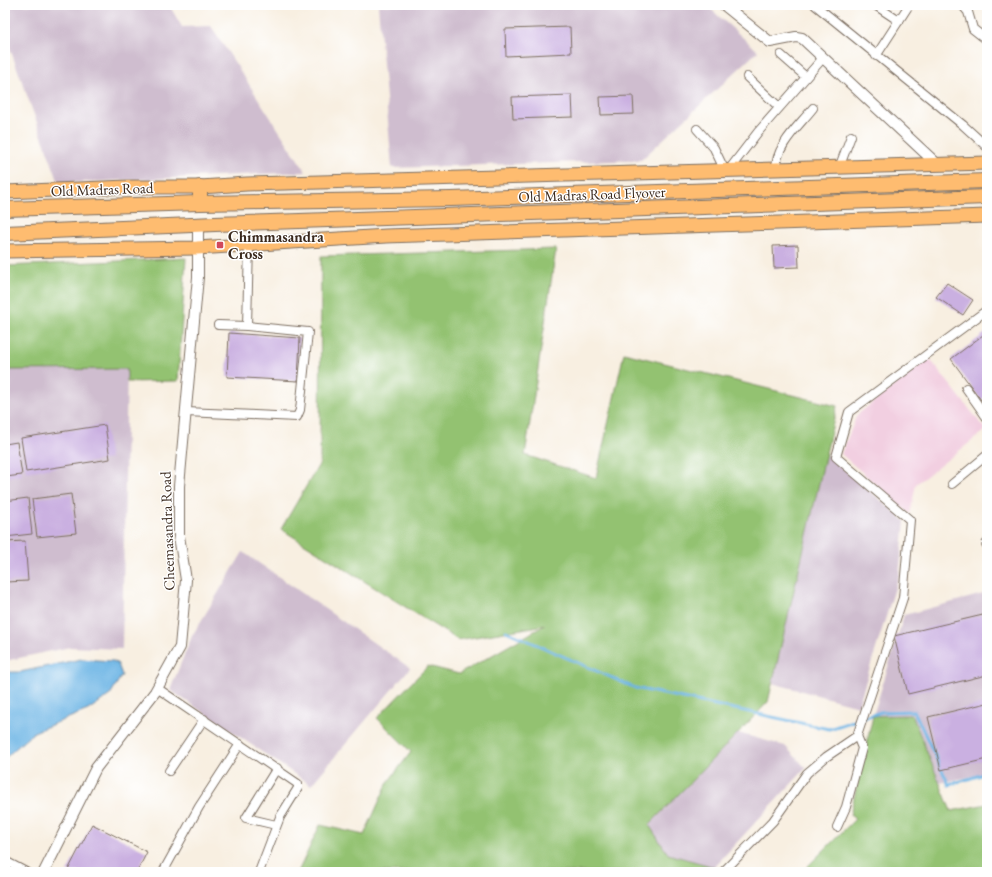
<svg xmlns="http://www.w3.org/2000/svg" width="992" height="877" font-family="'EB Garamond',serif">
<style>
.built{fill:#f2cfe1}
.industrial{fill:#cfbdcf}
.green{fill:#93c271;stroke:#677648}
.water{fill:#6db5e5;stroke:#547082}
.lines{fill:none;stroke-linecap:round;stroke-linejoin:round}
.stream{stroke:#6db5e5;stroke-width:3}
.building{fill:#cab0e1}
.minor-casing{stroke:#7d6f62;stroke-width:10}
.tertiary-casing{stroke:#7d6f62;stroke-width:12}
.primary-casing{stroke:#7d6f62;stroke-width:15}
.trunk-casing{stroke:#7d6f62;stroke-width:16}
.minor{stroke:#fff;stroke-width:8}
.tertiary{stroke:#fff;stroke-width:10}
.primary{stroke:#febc70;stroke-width:13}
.trunk{stroke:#febc70;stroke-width:14}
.poi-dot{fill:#d1495b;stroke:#fff;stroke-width:1.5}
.labels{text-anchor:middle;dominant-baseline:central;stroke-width:3;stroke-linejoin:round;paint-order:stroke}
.street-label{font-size:15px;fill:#3b2a1e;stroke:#fff}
.poi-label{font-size:15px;font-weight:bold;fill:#3b2a1e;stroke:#fff;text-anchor:start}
</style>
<rect width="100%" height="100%" fill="#fff"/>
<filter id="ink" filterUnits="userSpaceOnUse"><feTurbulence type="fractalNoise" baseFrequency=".025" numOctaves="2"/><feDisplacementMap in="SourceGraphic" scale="8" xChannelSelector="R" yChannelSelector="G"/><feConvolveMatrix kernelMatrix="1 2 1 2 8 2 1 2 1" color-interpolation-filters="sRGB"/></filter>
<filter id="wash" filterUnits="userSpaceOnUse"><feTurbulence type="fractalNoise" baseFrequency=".012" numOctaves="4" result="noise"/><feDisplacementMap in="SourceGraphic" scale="16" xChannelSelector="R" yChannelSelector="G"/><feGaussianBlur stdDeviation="0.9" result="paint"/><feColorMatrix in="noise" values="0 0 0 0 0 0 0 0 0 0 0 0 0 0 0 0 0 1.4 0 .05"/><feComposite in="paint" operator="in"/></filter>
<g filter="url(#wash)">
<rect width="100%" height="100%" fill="#f8efe1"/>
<path class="built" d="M929 358 986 430 916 484 910 514 841 454 857 415Z"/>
<g class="industrial">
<path d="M5 5H169L182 27 211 26 306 172 59 183 5 35Z"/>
<path d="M378 5H706L758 51 641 160 392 168Z"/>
<path d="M127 369 122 649 70 647 5 661V370Z"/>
<path d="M826 454 905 521 899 575 858 706 772 683Z"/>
<path d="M243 552 410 668 311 785 170 690 192 636Z"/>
<path d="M987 593V773L940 783 912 715 873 716 904 615Z"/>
<path d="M738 733 785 746 806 768 714 867 668 854 649 825Z"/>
</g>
<g class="green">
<path d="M556 249 525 455 596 478 624 353 837 406 768 702 649 825 668 854 714 867 710 872H298L320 825 364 835 388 782 411 752 377 718 428 666 459 674 545 625 458 640 281 529 320 463 321 256Z"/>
<path d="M186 258 178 381 127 382V369L5 370V266Z"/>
<path d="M912 715 951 811 987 804V872H802L855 819 850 815 873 716Z"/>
</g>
<path class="water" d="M81 659 113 661 118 664 122 675 110 695 88 710 34 732 5 758V672H20Z"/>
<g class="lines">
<path class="stream" d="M506 631 635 688 829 729 881 712 914 711 949 785 987 773"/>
</g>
<g id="blocks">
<g class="building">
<path d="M570 27 571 53 506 56 505 29Z"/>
<path d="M572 95 573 117 513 119 512 97Z"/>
<path d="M633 96 634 114 601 115 600 97Z"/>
<path d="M798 245 799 267 774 268 773 246Z"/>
<path d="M947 283 973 300 963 315 936 297Z"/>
<path d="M987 332V396L981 400 951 359Z"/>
<path d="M229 333 300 338 298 381 227 377Z"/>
<path d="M105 425 110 459 26 472 21 438Z"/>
<path d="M17 442 22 475 5 477V444Z"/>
<path d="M71 494 76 533 37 537 32 499Z"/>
<path d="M28 498 32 534 5 537V501Z"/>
<path d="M25 541 28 581 5 582V542Z"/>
<path d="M987 614V675L908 694 894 636Z"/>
<path d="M987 703V759L941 770 928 717Z"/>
<path d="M92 824 147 852 137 872H67Z"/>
</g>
</g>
</g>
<g filter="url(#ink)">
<use href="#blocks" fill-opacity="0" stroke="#7d6f62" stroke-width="1"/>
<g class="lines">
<g class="minor-casing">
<g id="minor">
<path d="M815 5 963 125 987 147"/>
<path d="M875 5 899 21"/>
<path d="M962 5 968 12 973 29 987 40"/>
<path d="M781 55 806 77"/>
<path d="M876 56 909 5"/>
<path d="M747 77 779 107"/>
<path d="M697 129 714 148 725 171"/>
<path d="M839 168 851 136"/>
<path d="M776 170C775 146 799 126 813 108"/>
<path d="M728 171 758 132 823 58"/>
<path d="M218 325 247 326"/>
<path d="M966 388 987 418"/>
<path d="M186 412 297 417 300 410 308 332 247 326 249 244"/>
<path d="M952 484 987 455"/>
<path d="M986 544 987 543"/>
<path d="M157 688 298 784V788L280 817 259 872"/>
<path d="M169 771 204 719"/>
<path d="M276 825 246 818 277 768"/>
<path d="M837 827 846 807 862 748 857 736 903 598 910 520 836 457 849 412 987 310"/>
<path d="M5 861 26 872"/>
<path d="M163 872 199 807 240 744"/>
<path d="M723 872 773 821 807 773 826 757 857 736"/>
</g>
</g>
<g class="tertiary-casing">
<g id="tertiary">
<path d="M724 5 770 42 796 37 802 38 938 165"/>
<path d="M44 872 96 768 155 692 180 647 186 580 179 536V486L198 277V224"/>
</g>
</g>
<g class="primary-casing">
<g id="primary">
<path d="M5 192 128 187H200L247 184 987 163"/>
<path d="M5 251 197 248 386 236 987 216"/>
</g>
</g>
<g class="trunk-casing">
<g id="trunk">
<path d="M200 187V203"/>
<path d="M5 209 200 203 451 199 987 181"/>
<path d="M5 233 215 224 987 197"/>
</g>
</g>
<use href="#minor" class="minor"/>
<use href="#tertiary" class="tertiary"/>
<use href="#primary" class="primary"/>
<use href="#trunk" class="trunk"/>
</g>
</g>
<rect class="poi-dot" x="216" y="241" width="8" height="8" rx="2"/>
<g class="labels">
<g class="street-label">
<text transform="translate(102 189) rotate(-2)">Old Madras Road</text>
<text transform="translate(592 194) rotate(-2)">Old Madras Road Flyover</text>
<text transform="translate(167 531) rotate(-92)">Cheemasandra Road</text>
</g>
<g class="poi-label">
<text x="228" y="236">Chimmasandra<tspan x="228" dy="17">Cross</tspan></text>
</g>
</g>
<rect width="992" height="877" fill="none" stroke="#fff" stroke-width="20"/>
</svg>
